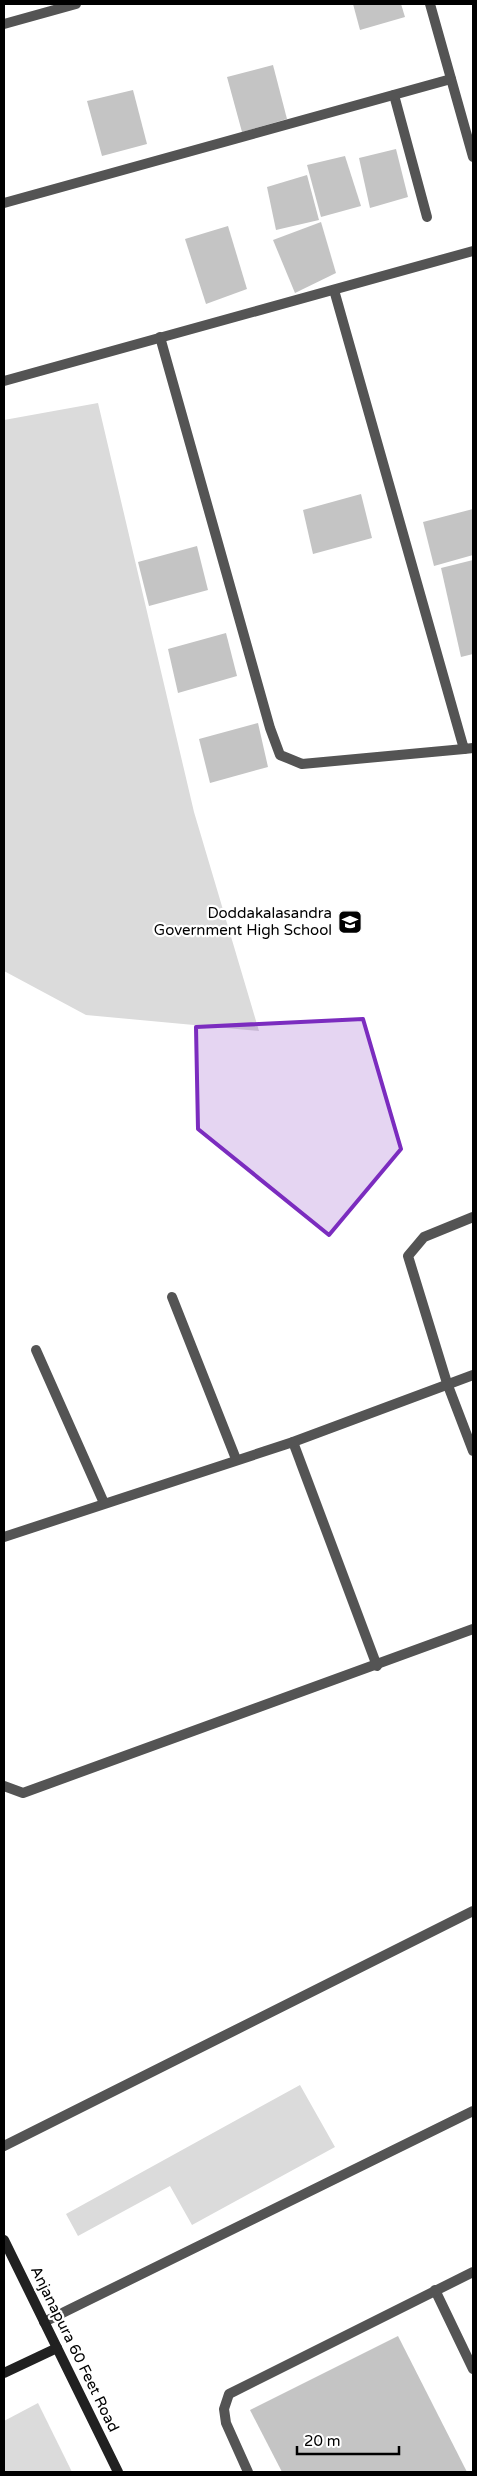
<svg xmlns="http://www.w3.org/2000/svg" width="477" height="2476" font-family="'Varela Round',sans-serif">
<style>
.green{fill:#dbdbdb}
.building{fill:#c4c4c4}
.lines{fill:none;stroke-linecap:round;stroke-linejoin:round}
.street{stroke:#545454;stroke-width:10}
.secondary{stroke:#212121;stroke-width:10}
.marked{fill:#7b2cbf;fill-opacity:0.2;stroke:#7b2cbf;stroke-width:4;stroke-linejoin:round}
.labels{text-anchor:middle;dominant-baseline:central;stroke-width:4.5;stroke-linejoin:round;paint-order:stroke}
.poi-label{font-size:15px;fill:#000;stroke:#fff;text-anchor:end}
.street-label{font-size:15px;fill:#000;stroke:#fff}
</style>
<rect width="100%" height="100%" fill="#fff"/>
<g class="green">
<path d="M98 403 194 812 259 1031 86 1015 4 971V420Z"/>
<path d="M300 2085 335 2147 192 2225 170 2186 78 2236 66 2214Z"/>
<path d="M38 2403 72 2472H4V2421Z"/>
</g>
<g class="building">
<path d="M353 4H401L405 17 360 30Z"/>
<path d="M273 65 287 119 242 132 227 77Z"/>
<path d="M133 90 147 144 102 156 87 101Z"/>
<path d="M396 149 408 197 370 208 359 158Z"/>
<path d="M345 156 361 206 321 217 307 165Z"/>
<path d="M307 175 319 220 276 230 267 187Z"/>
<path d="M321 222 336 273 295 293 273 240Z"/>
<path d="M228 226 247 289 206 304 185 239Z"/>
<path d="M361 494 372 538 313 554 303 510Z"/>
<path d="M473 509V555L434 566 423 522Z"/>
<path d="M197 546 208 590 149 606 138 562Z"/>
<path d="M473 560V654L461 657 441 568Z"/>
<path d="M226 633 237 676 178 693 168 649Z"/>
<path d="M258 723 268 767 210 783 199 739Z"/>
<path d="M398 2336 467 2472H282L250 2410Z"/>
</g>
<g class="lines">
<g class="street">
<path d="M430 4 473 157"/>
<path d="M4 24 76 4"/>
<path d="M394 95 427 217"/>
<path d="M4 203 451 79"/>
<path d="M334 290 464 749 473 748"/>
<path d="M160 337 270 728 280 755 302 764 464 749"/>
<path d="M4 381 473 251"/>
<path d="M473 1217 424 1237 408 1256 447 1383 473 1451"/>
<path d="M172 1297 236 1459"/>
<path d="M36 1350 104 1503"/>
<path d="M293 1442 377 1666"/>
<path d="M4 1537 293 1442 473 1375"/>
<path d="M4 1786 23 1793 473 1629"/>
<path d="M4 2146 473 1911"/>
<path d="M435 2290 473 2369"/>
<path d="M44 2322 473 2111"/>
<path d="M248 2472 226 2423 224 2409 229 2394 473 2272"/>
</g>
<g class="secondary">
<path d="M4 2240 118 2472"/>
<path d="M4 2373 57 2348"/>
</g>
</g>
<path class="marked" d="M363 1019 401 1149 329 1235 198 1129 196 1027Z"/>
<defs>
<g id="school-square" transform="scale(1.25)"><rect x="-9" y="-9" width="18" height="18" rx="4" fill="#000" stroke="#fff"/><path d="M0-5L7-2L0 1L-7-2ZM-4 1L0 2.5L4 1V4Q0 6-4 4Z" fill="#fff"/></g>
</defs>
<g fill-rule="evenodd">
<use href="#school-square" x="350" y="922"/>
</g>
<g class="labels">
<g class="poi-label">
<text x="332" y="913">Doddakalasandra<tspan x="332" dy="17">Government High School</tspan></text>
</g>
<g class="street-label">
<text transform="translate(75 2349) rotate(64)">Anjanapura 60 Feet Road</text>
</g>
</g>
<rect width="477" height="2476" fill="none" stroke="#000000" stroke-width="10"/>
<path d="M297 2446v8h102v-8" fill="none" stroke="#000000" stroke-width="2.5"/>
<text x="304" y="2446" font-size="15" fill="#000000" stroke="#ffffff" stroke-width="4" paint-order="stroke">20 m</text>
</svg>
